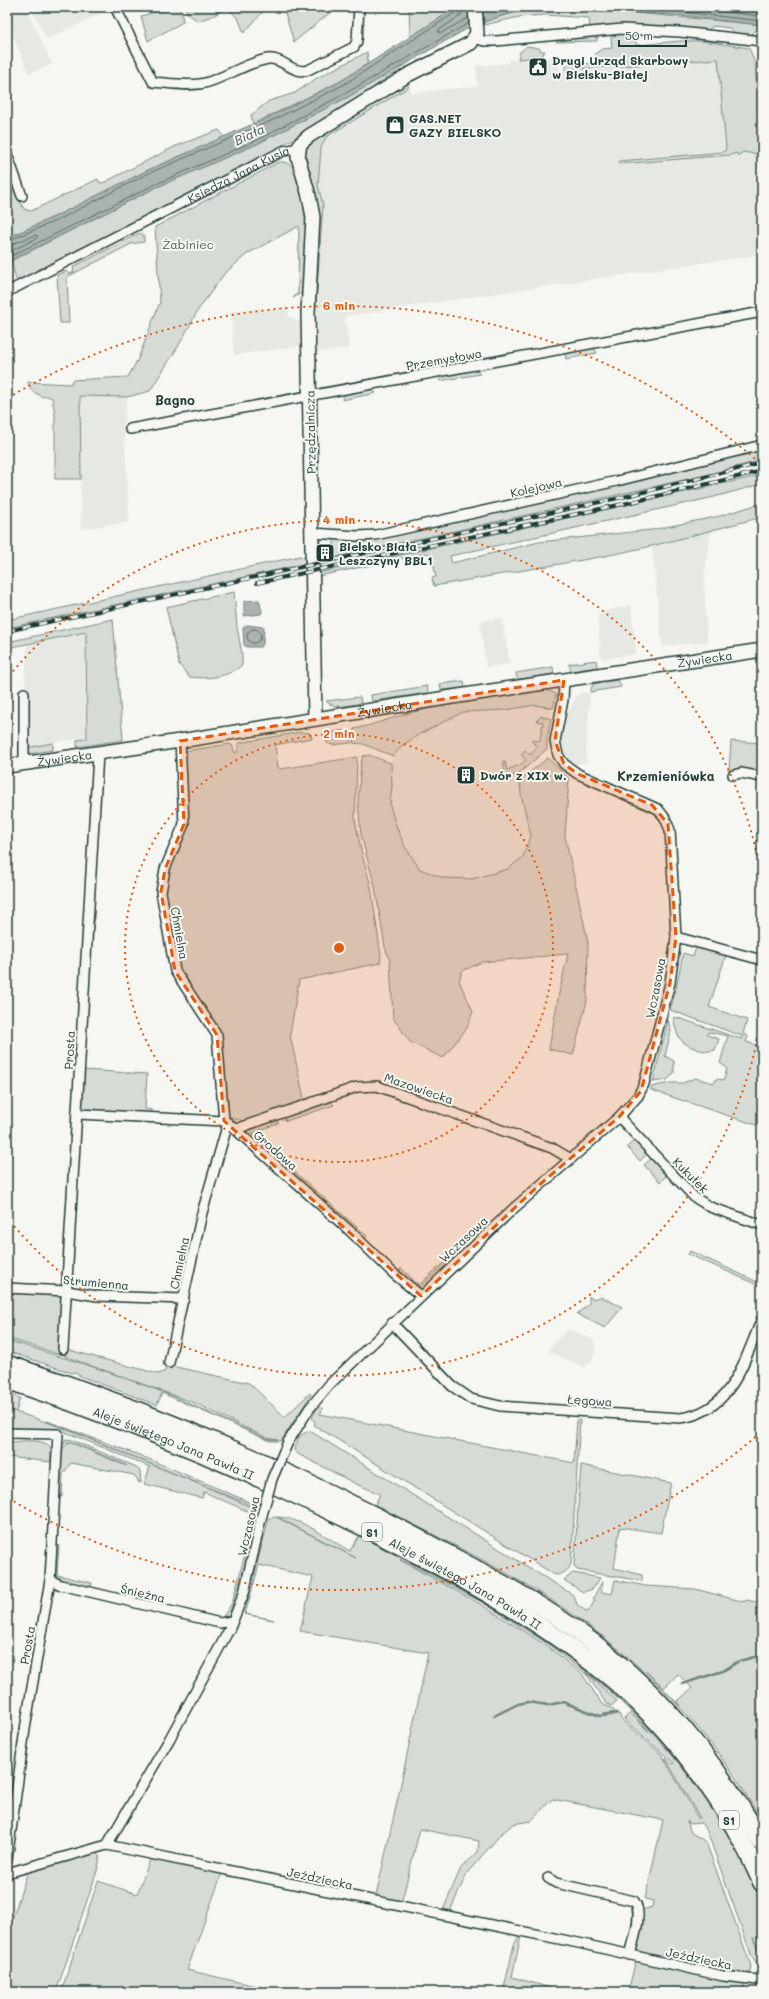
<svg xmlns="http://www.w3.org/2000/svg" width="769" height="1999" font-family="Mali,sans-serif">
<style>
.built{fill:#e6e8e4}
.green{fill:#d6dbd6;stroke:#7a8c85;fill-rule:evenodd}
.water{fill:#aab3ae;stroke:#72847d}
.lines{fill:none;stroke-linecap:round;stroke-linejoin:round}
.shore{stroke:#576c65;stroke-width:1}
.stream{stroke:#72847d;stroke-width:2.5}
.street-casing{stroke:#1f3d34;stroke-width:12}
.secondary-casing{stroke:#1f3d34;stroke-width:16}
.highway-casing{stroke:#1f3d34;stroke-width:20}
.street{stroke:#f6f6f2;stroke-width:9}
.secondary{stroke:#f6f6f2;stroke-width:13}
.highway{stroke:#f6f6f2;stroke-width:17}
.rail-casing{stroke:#1f3d34;stroke-width:4}
.rail{stroke:#f6f6f2;stroke-width:2.5;stroke-dasharray:8;stroke-linecap:butt}
.street-bridge-casing{stroke:#1f3d34;stroke-width:12;stroke-linecap:butt}
.street-bridge{stroke:#f6f6f2;stroke-width:9}
.marked{fill:#e8590c;fill-opacity:0.2;stroke:#e8590c;stroke-width:3;stroke-dasharray:8 5;stroke-linejoin:round}
.ring{fill:none;stroke:#e8590c;stroke-width:2;stroke-dasharray:2 4}
.labels{text-anchor:middle;dominant-baseline:central;stroke-width:4;stroke-linejoin:round;paint-order:stroke}
.shield{fill:#f6f6f2;stroke:#60746d;stroke-width:1}
.shield-label{font-size:11px;font-weight:bold;fill:#1f3d34}
.poi-label{font-size:12px;font-weight:bold;fill:#1f3d34;stroke:#f6f6f2;text-anchor:start}
.street-label{font-size:12px;fill:#1f3d34;stroke:#f6f6f2}
.park-label{font-size:12px;fill:#445d54;stroke:#f6f6f2}
.water-label{font-size:13px;font-style:italic;fill:#425a52;stroke:#f6f6f2}
.neighbourhood-label{font-size:13px;font-weight:bold;fill:#1f3d34;stroke:#f6f6f2}
.centre{fill:#e8590c;stroke:#f6f6f2;stroke-width:2}
.ring-label{font-size:12px;text-anchor:middle;font-weight:bold;fill:#e8590c;stroke:#f6f6f2;stroke-width:4;stroke-linejoin:round;paint-order:stroke}
</style>
<rect width="100%" height="100%" fill="#f6f6f2"/>
<filter id="ink" filterUnits="userSpaceOnUse"><feTurbulence type="fractalNoise" baseFrequency=".025" numOctaves="2"/><feDisplacementMap in="SourceGraphic" scale="8" xChannelSelector="R" yChannelSelector="G"/><feConvolveMatrix kernelMatrix="1 2 1 2 8 2 1 2 1" color-interpolation-filters="sRGB"/></filter>
<g filter="url(#ink)">
<g class="built">
<path d="M16 7H26L52 64 29 74 7 21V10Z"/>
<path d="M30 7H107L109 10 47 39Z"/>
<path d="M690 47 753 63H762V254L344 316 350 348 315 353 316 303 323 205 318 185 321 148 326 137 409 87 411 93 478 86 476 66 509 63V60L526 59 527 62 548 60V57L558 56 559 71 599 68Z"/>
<path d="M288 307 289 317 302 322V346L234 355 231 311Z"/>
<path d="M80 396 127 397 124 426 129 522 81 529Z"/>
<path d="M711 529 704 582 707 642 662 646 652 546Z"/>
<path d="M631 605 636 654 601 659 597 613Z"/>
<path d="M501 618 510 664 486 667 480 621Z"/>
<path d="M86 631 87 739 60 741 22 749 27 644Z"/>
<path d="M590 692 586 754 587 762 572 765 561 748 562 723 578 694Z"/>
<path d="M535 705 553 708 548 731 547 749 517 775 520 780 521 794 531 836 523 857 508 869 472 879 443 878 420 869 405 847 395 823 390 804 392 786 391 763 393 756 403 745 420 734 463 712 506 710Z"/>
<path d="M571 1330 592 1339 595 1345 596 1350 591 1362 584 1367 550 1352 549 1349 565 1331Z"/>
</g>
<g class="green">
<path d="M175 7H181L183 22 148 41 141 16Z"/>
<path d="M185 7H267L244 33 239 20 227 7 215 15 198 21 188 14Z"/>
<path d="M283 7H337L294 42Z"/>
<path d="M409 7H457L410 37Z"/>
<path d="M534 8C610 9 686 18 762 25V31H755L751 35 735 34 730 28 713 26 707 31 645 25 590 27 589 18 545 15 519 17 484 25 483 21Z"/>
<path d="M619 34H635L636 45 680 41H703L749 48 755 63 761 147 760 150 754 154 743 152 738 156 737 153 730 155 619 164V161L724 152 726 148 718 59 565 70V65L595 63 596 53 602 49 612 48 611 37Z"/>
<path d="M595 35 597 37V41L556 42 557 39Z"/>
<path d="M527 46 539 48 541 51H545L541 57 518 59 520 52Z"/>
<path d="M367 52 368 63 341 81 253 124 251 115 269 101 295 93 317 78Z"/>
<path d="M412 60 375 86 374 91 249 165 19 282 16 279 11 261 155 188 257 144 348 97Z"/>
<path d="M407 84 409 87 326 137 321 148 318 185 323 205 316 303 319 210 306 162V148L313 141Z"/>
<path d="M219 130 224 137 146 171 56 216 7 238V187L9 185 12 187 24 209 31 211 98 179 99 182 103 183 176 146Z"/>
<path d="M279 162C294 161 296 173 299 185 310 222 305 254 303 292L293 298 298 293 299 226 247 254 224 274 198 310 179 345 150 391 127 397 80 396 81 479H55V414L52 398 47 396 43 397C36 393 29 391 28 382L71 384 72 380 128 377 138 359 160 302 155 227Z"/>
<path d="M140 233 144 236V242L131 244 67 277 69 323H60L57 275 66 271 69 274 74 272 73 267Z"/>
<path d="M594 348 597 353 566 359 565 354Z"/>
<path d="M476 370 480 374 439 381 441 377Z"/>
<path d="M372 388 376 393 342 400 344 395Z"/>
<path d="M762 448V460L702 476 319 561V540L321 539 323 557 330 556 328 548 334 546V538L357 539Z"/>
<path d="M762 475V484L714 497 450 556 452 563 539 542 651 530 720 516 762 503V517L652 546 605 556 434 586 432 578 436 577 432 556 428 553 319 576V573Z"/>
<path d="M300 556 306 558 305 564 7 628V620Z"/>
<path d="M234 592 237 627 242 654V665C227 678 208 679 189 677L179 664 166 607Z"/>
<path d="M113 619 123 740 77 747V740L87 739 86 632 7 648V642Z"/>
<path d="M596 660 597 667 571 671 569 664Z"/>
<path d="M553 667 554 674 520 679 517 678 516 673Z"/>
<path d="M618 680 621 687 590 692 593 684Z"/>
<path d="M464 681 465 688 441 690 440 684Z"/>
<path d="M427 686 428 693 372 701 371 695Z"/>
<path d="M547 690 556 694 553 708 535 705 506 710 463 712 420 734 403 745 393 756 363 744 353 743 354 729C374 725 393 717 413 712 457 702 502 697 547 690Z"/>
<path d="M360 697 361 703C349 705 335 710 326 701Z"/>
<path d="M541 716 551 719 547 740V749L517 775 506 778 503 762H505L507 770 520 765 526 760 521 754 525 750 530 755 538 746 532 742V740L540 741 543 722 536 721Z"/>
<path d="M343 730 344 733 350 732 351 743 332 745 327 743 325 738 326 734Z"/>
<path d="M301 732 310 733 312 738 275 745 278 767 281 769 357 757 355 819 361 850 371 887 381 956 380 963 299 980 290 1035 305 1103 246 1121C238 1120 231 1119 226 1113L221 1041 174 961 180 956 179 945 171 941 163 885 183 831 185 751 230 744 232 745 235 753 238 751V743Z"/>
<path d="M731 741 762 743V776L729 771Z"/>
<path d="M53 743V750L28 754 26 748Z"/>
<path d="M369 755 391 763 392 786 390 805 395 823 405 847 420 869 443 878 472 879 508 869 523 857 531 836 521 794 520 780 548 758 569 779 565 836 588 942 587 1001 573 1055 549 1049 559 993 568 954 482 962 462 971 459 981 473 1011 467 1028 443 1058 410 1042 393 1018 390 961 385 947 375 887 361 835 358 802 361 762 363 756Z"/>
<path d="M699 947 726 955 709 1007 747 1020 743 1034 748 1036 746 1042 762 1047V1127L651 1090V1087L670 1083H683L695 1078 714 1083 716 1079 724 1080 727 1068 720 1063 728 1036 708 1032 707 1035 719 1039 715 1050C706 1054 687 1047 680 1039 676 1033 675 1024 673 1018L675 1017 741 1039 742 1036 670 1010 676 989 683 953 693 956 696 948Z"/>
<path d="M668 1020 671 1031 665 1056 674 1061V1073L667 1080 653 1082Z"/>
<path d="M83 1070 147 1074 145 1109 152 1110V1114L85 1110 82 1109Z"/>
<path d="M329 1100 334 1105 286 1121 282 1117Z"/>
<path d="M274 1119 279 1123 252 1133 278 1157 274 1161 246 1133 247 1129Z"/>
<path d="M635 1140 647 1154 640 1161 627 1147Z"/>
<path d="M651 1159 666 1176 660 1182 644 1165Z"/>
<path d="M289 1167 367 1236 365 1239H363L286 1170Z"/>
<path d="M690 1251 762 1284V1287L688 1254Z"/>
<path d="M453 1254 454 1255 420 1287 399 1274 401 1268 419 1285Z"/>
<path d="M7 1290 64 1295 61 1355 7 1338Z"/>
<path d="M589 1296 592 1299 601 1297 622 1307 605 1328 577 1314 589 1304Z"/>
<path d="M7 1340 106 1371 173 1396 267 1439 278 1440 267 1438 195 1403 64 1356 65 1349 159 1374 165 1371 167 1365 249 1383 285 1417 310 1393 311 1395 281 1441H270L162 1393 157 1405 80 1376 74 1372 72 1373 7 1351Z"/>
<path d="M7 1393 20 1398 16 1412 7 1408Z"/>
<path d="M318 1407 323 1409 320 1414 574 1463 577 1420H580L571 1564C568 1572 563 1574 555 1575L314 1425 315 1423 312 1417Z"/>
<path d="M7 1409 58 1426 211 1489 253 1508 254 1514 204 1492 202 1498 144 1484 150 1467 63 1431 56 1429H7Z"/>
<path d="M47 1421 139 1455 212 1486 247 1501 255 1509 246 1503Z"/>
<path d="M310 1431 573 1595 578 1606 588 1612 595 1600 593 1598 602 1582H603L601 1592 612 1594 615 1580 646 1586 695 1589 745 1602 746 1600 762 1603V1822C715 1733 640 1658 556 1603 499 1566 436 1536 375 1505L380 1494 356 1484 298 1454 294 1450C300 1437 296 1436 310 1431ZM646 1671 664 1688 678 1674 692 1688 677 1702 680 1706Z"/>
<path d="M66 1439 72 1440 134 1466 140 1471 141 1483 138 1482V1480L134 1475 71 1463 63 1474 62 1497 58 1494 60 1449 62 1450 67 1444 72 1443 126 1466V1465L71 1442H66L61 1448V1444Z"/>
<path d="M7 1442C19 1442 44 1437 51 1448V1462L7 1457Z"/>
<path d="M581 1465 671 1483 661 1533 620 1527 614 1568 642 1575V1581L577 1570 574 1566Z"/>
<path d="M276 1517 356 1558 277 1517C303 1518 328 1539 350 1551L359 1536C511 1614 633 1677 724 1829 733 1845 760 1890 762 1907 764 1923 762 1942 762 1959L753 1937 762 1961V1973L752 1957 707 1831 701 1823 690 1824 687 1821 691 1833 702 1839 707 1845 751 1966 750 1971 747 1974 739 1976 639 1954 635 1949 642 1910 652 1907 653 1901 645 1899 663 1820 552 1799 531 1821 513 1824 501 1834 467 1873 450 1911 454 1912 453 1913 443 1910 461 1868 478 1852 479 1841 420 1829 401 1904 376 1896 401 1784 428 1653 300 1631 313 1577 259 1565 245 1614 274 1620 244 1614 269 1518ZM400 1559 485 1604 549 1645 587 1675 606 1703 611 1706 617 1701 585 1672C608 1688 632 1711 650 1733L630 1713 624 1719 674 1763 672 1764 665 1758 700 1818H698L662 1755 622 1720 619 1714 604 1717 603 1714 615 1712 613 1709 602 1704 582 1674 547 1646 482 1605 400 1560Z"/>
<path d="M250 1535C252 1550 234 1599 229 1615L222 1618 232 1603Z"/>
<path d="M56 1546H59L57 1575 92 1583 90 1589C79 1586 59 1586 53 1574Z"/>
<path d="M573 1573 600 1578 593 1589 583 1592 564 1580Z"/>
<path d="M96 1852 100 1856 98 1868 56 1992H7V1935L28 1871Z"/>
<path d="M151 1857 222 1873 187 1970 281 1992H61L98 1881 137 1894Z"/>
<path d="M519 1936H521L512 1977 551 1988 550 1992H503L514 1945Z"/>
<path d="M636 1960 745 1983 743 1992H628Z"/>
</g>
<g class="water">
<path d="M457 7H755L762 8V25L682 16 574 8H534L519 10 470 27 348 97 257 144 155 188 7 262V238L56 216 146 171 269 117 341 81Z"/>
<path d="M259 600 262 612 261 614 244 616V601Z"/>
<path d="M247 625 264 627 263 644 261 647H247L244 645 243 628Z"/>
</g>
<g class="lines">
<g class="shore">
<path d="M464 7 460 16 439 30 438 32 441 33 468 18"/>
<path d="M609 7 682 12 762 21"/>
<path d="M679 7 762 16"/>
<path d="M7 241 58 220 147 174 271 121 343 85 456 12 459 7"/>
<path d="M7 246 36 235 38 236 37 238 7 253"/>
<path d="M7 258 154 185 255 141 346 93 469 23"/>
<circle cx="254" cy="636" r="7"/>
</g>
<g class="stream">
<path d="M682 1684 723 1671 739 1661 762 1655"/>
<path d="M494 1716 518 1704 528 1702 548 1705 563 1702 600 1716 617 1713"/>
</g>
<g class="street-casing">
<g id="street">
<path d="M115 7 153 82C168 83 189 87 205 83 227 77 245 63 268 59 282 57 294 75 308 70L354 47 357 41 359 7"/>
<path d="M475 38 484 41H496L622 29 680 32 762 41"/>
<path d="M7 154 22 196"/>
<path id="s1" d="M7 292 283 151 299 148"/>
<path d="M130 429 762 312"/>
<path d="M312 533 358 536 376 535 617 481 762 445"/>
<path d="M180 741 184 824 165 869 161 892 175 971 217 1035 224 1121"/>
<path d="M24 764V693"/>
<path d="M733 775 741 773 762 777"/>
<path d="M676 937 762 960"/>
<path d="M77 1114 224 1121 228 1123 350 1231 393 1273 421 1296"/>
<path d="M619 1117 694 1197 710 1207 762 1225"/>
<path d="M236 1129 357 1087 377 1086 552 1148 569 1158"/>
<path d="M7 1288 67 1291 97 1296 184 1299"/>
<path d="M392 1323 452 1386 471 1399 500 1406 680 1418C732 1412 744 1360 762 1319"/>
<path d="M63 1349 98 754"/>
<path d="M169 1363 202 1213 228 1123"/>
<path d="M7 1433 58 1434 50 1580 25 1729 7 1860"/>
<path d="M288 1442 309 1409 329 1385 513 1209 619 1117 638 1096 644 1084 670 983 676 937 670 830 665 818 658 809 578 774 564 764 558 755 555 741 563 700 564 680"/>
<path d="M50 1580 61 1585 220 1623 232 1621"/>
<path d="M107 1845 169 1740 230 1628 244 1593 261 1519"/>
<path d="M7 1873 107 1845 583 1944 723 1976 758 1980 762 1983"/>
<path d="M548 1878 556 1883 634 1901C644 1912 633 1942 630 1955"/>
</g>
</g>
<g class="secondary-casing">
<g id="secondary">
<path d="M315 719 308 312 313 217 309 196 298 157 300 144 309 136 408 75 471 43 477 33 475 7"/>
<path id="s2" d="M7 766 180 741 452 697 762 650"/>
</g>
</g>
<g class="highway-casing">
<g id="highway">
<path d="M7 1364C154 1412 297 1473 433 1546 489 1576 545 1605 595 1644 664 1698 720 1767 762 1843"/>
<path id="s3" d="M7 1380C136 1423 262 1476 383 1537 465 1579 546 1623 617 1683 678 1736 730 1808 762 1883"/>
</g>
</g>
<use href="#street" class="street"/>
<use href="#secondary" class="secondary"/>
<use href="#highway" class="highway"/>
<g class="rail-casing">
<g id="rail">
<path d="M257 583 632 502 762 471"/>
<path d="M7 631 623 497 762 463"/>
</g>
</g>
<use href="#rail" class="rail"/>
<g class="street-bridge-casing">
<path id="street-bridge" d="M261 1519 272 1479 288 1442"/>
</g>
<use href="#street-bridge" class="street-bridge"/>
</g>
</g>
<path class="marked" d="M564 680 555 741 564 764 578 774 652 805 668 824 676 937 670 983 641 1091 619 1117 538 1186 421 1296 224 1121 217 1035 175 971 161 892 165 869 184 824 180 741Z"/>
<g class="ring">
<circle cx="339" cy="948" r="214"/>
<path d="M762 1015A428 428 0 0 1 9 1220M9 676A428 428 0 0 1 762 881"/>
<path d="M760 1433A642 642 0 0 1 8 1498M8 398A642 642 0 0 1 760 463"/>
</g>
<defs>
<g id="civic-square" transform="scale(1)"><rect x="-9" y="-9" width="18" height="18" rx="4" fill="#1f3d34" stroke="#f6f6f2"/><path d="M-.6-6.5H3V-4.5H.6V-3L4-1V1h2V6H-6V1h2V-1L-.6-3ZM-1.2 2.5V6h2.4V2.5Z" fill="#fff"/></g>
<g id="shop-square" transform="scale(1)"><rect x="-9" y="-9" width="18" height="18" rx="4" fill="#1f3d34" stroke="#f6f6f2"/><path d="M-5-2.5h2.3a2.7 3.5 0 0 1 5.4 0H5L5.5 6h-11ZM-1.5-2.5h3a1.5 2.3 0 0 0-3 0Z" fill="#fff"/></g>
<g id="building-square" transform="scale(1)"><rect x="-9" y="-9" width="18" height="18" rx="4" fill="#1f3d34" stroke="#f6f6f2"/><path d="M-4-6H4V6H1V3H-1V6H-4ZM-2.5-4.3h1.7v1.8h-1.7ZM.8-4.3h1.7v1.8H.8ZM-2.5-1h1.7V.8h-1.7ZM.8-1h1.7V.8H.8Z" fill="#fff"/></g>
</defs>
<g fill-rule="evenodd">
<use href="#civic-square" x="538" y="67"/>
<use href="#shop-square" x="395" y="125"/>
<use href="#building-square" x="325" y="553"/>
<use href="#building-square" x="466" y="775"/>
</g>
<g class="labels">
<g class="shield">
<rect x="362" y="1523" width="20" height="18" rx="3"/>
<rect x="719" y="1811" width="20" height="18" rx="3"/>
</g>
<g class="shield-label">
<text x="372" y="1532">S1</text>
<text x="729" y="1820">S1</text>
</g>
<g class="poi-label">
<text x="552" y="60">Drugi Urząd Skarbowy<tspan x="552" dy="14">w Bielsku-Białej</tspan></text>
<text x="409" y="118">GAS.NET<tspan x="409" dy="14">GAZY BIELSKO</tspan></text>
<text x="339" y="546">Bielsko Biała<tspan x="339" dy="14">Leszczyny BBL1</tspan></text>
<text x="480" y="775">Dwór z XIX w.</text>
</g>
<g class="street-label">
<text stroke="none"><textPath href="#s1" startOffset="260">Księdza Jana Kusia</textPath></text>
<text transform="translate(444 359) rotate(-10)">Przemysłowa</text>
<text transform="translate(310 432) rotate(-91)">Przędzalnicza</text>
<text transform="translate(536 487) rotate(-13)">Kolejowa</text>
<text stroke="none"><textPath href="#s2" startOffset="706">Żywiecka</textPath></text>
<text stroke="none"><textPath href="#s2" startOffset="382">Żywiecka</textPath></text>
<text stroke="none"><textPath href="#s2" startOffset="58">Żywiecka</textPath></text>
<text transform="translate(180 933) rotate(80)">Chmielna</text>
<text transform="translate(655 988) rotate(-79)">Wczasowa</text>
<text transform="translate(69 1050) rotate(-87)">Prosta</text>
<text transform="translate(419 1088) rotate(19)">Mazowiecka</text>
<text transform="translate(276 1150) rotate(41)">Grodowa</text>
<text transform="translate(691 1175) rotate(45)">Kukułek</text>
<text transform="translate(463 1239) rotate(-43)">Wczasowa</text>
<text transform="translate(179 1263) rotate(-78)">Chmielna</text>
<text transform="translate(96 1282) rotate(5)">Strumienna</text>
<text transform="translate(590 1400) rotate(4)">Łęgowa</text>
<text stroke="none"><textPath href="#s3" startOffset="178">Aleje świętego Jana Pawła II</textPath></text>
<text transform="translate(248 1526) rotate(-77)">Wczasowa</text>
<text stroke="none"><textPath href="#s3" startOffset="502">Aleje świętego Jana Pawła II</textPath></text>
<text transform="translate(143 1593) rotate(13)">Śnieżna</text>
<text transform="translate(27 1645) rotate(-80)">Prosta</text>
<text transform="translate(320 1878) rotate(12)">Jeździecka</text>
<text transform="translate(699 1958) rotate(12)">Jeździecka</text>
</g>
<g class="park-label">
<text x="188" y="244">Żabiniec</text>
</g>
<g class="water-label">
<text transform="translate(249 134) rotate(-25)">Biała</text>
</g>
<g class="neighbourhood-label">
<text x="175" y="399">Bagno</text>
<text x="666" y="775">Krzemieniówka</text>
</g>
</g>
<circle cx="339" cy="948" r="6" class="centre"/>
<g class="ring-label">
<text x="339" y="310">6 min</text>
<text x="339" y="524">4 min</text>
<text x="339" y="738">2 min</text>
</g>
<rect width="769" height="1999" fill="none" stroke="#f6f6f2" stroke-width="24"/>
<rect x="12" y="12" width="745" height="1975" fill="none" stroke="#1f3d34" stroke-width="1.5" filter="url(#ink)"/>
<path d="M619 40v6h67v-6" fill="none" stroke="#1f3d34" stroke-width="2"/>
<text x="625" y="40" font-size="12" fill="#1f3d34" stroke="#f6f6f2" stroke-width="3" paint-order="stroke">50 m</text>
</svg>
